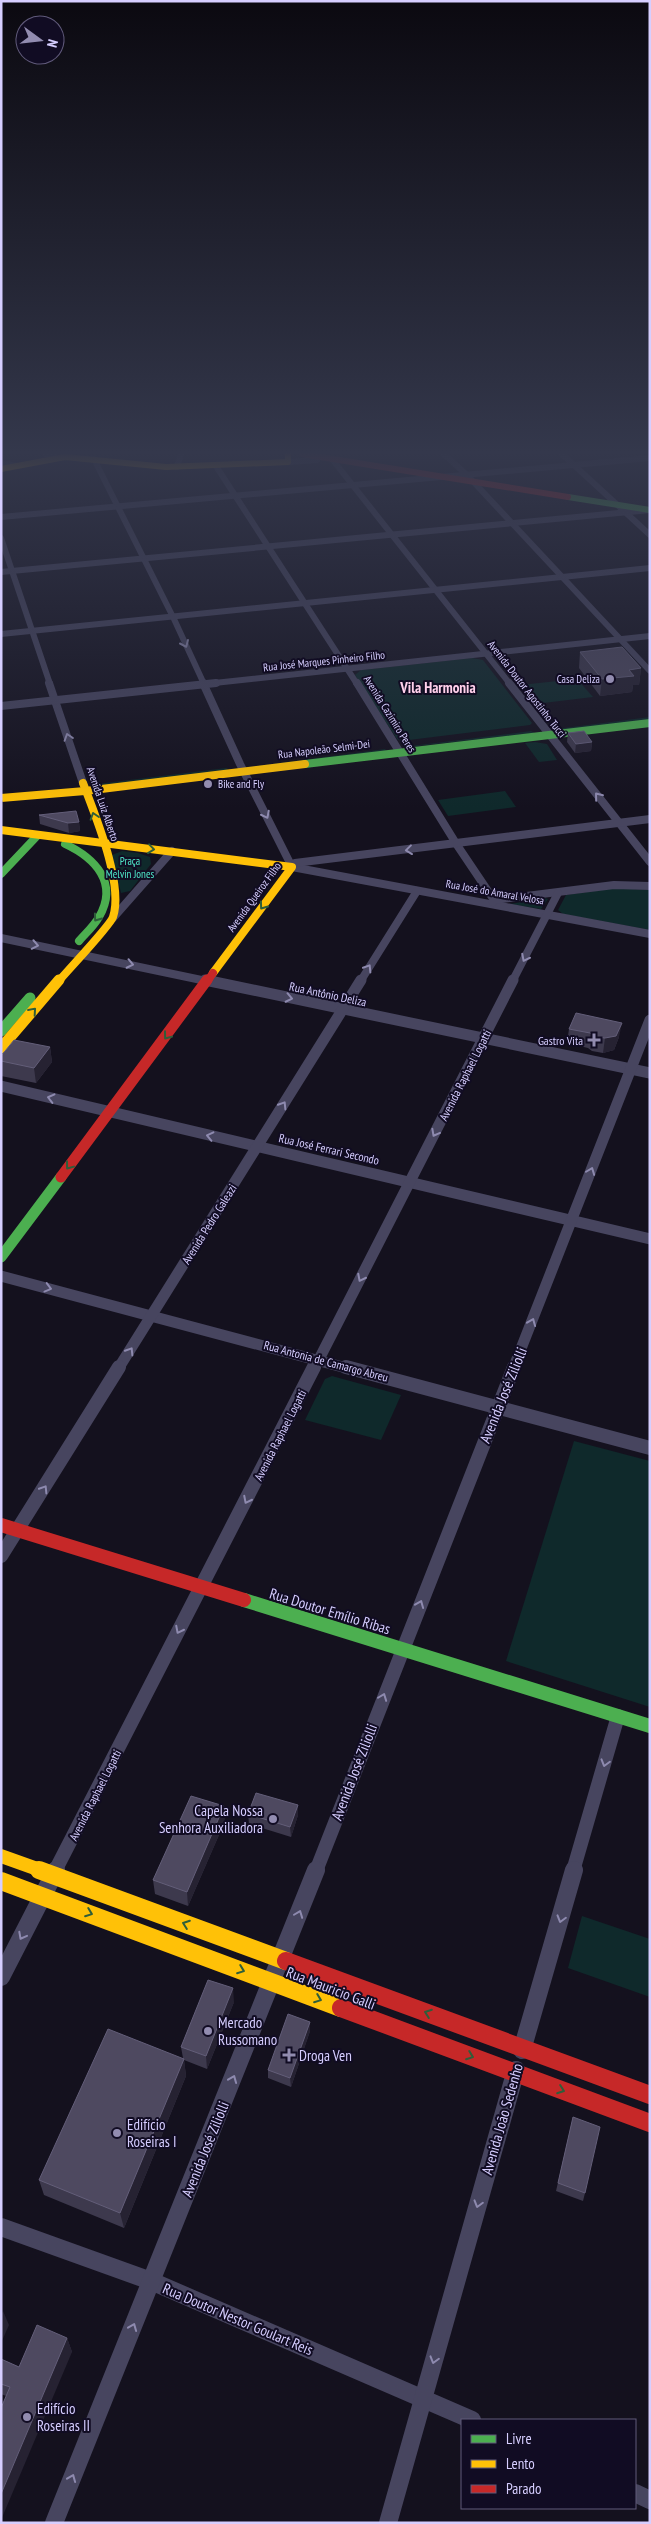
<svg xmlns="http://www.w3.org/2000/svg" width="651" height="2524" font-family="'PT Sans Narrow',sans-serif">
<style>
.green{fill:#0f292b}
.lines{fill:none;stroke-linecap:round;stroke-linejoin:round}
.street-far4{stroke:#47455f;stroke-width:6}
.street-far3{stroke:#47455f;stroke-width:8}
.street-far2{stroke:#47455f;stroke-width:11}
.street-far1{stroke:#47455f;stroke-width:14}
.street{stroke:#47455f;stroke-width:18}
.fast-far3{stroke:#4caf50;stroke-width:6}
.fast-far2{stroke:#4caf50;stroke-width:8}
.fast-far1{stroke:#4caf50;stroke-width:11}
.fast{stroke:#4caf50;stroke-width:14}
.slow-far4{stroke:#ffc107;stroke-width:6}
.slow-far3{stroke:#ffc107;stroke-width:8}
.slow-far2{stroke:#ffc107;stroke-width:11}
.slow-far1{stroke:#ffc107;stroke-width:14}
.slow{stroke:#ffc107;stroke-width:18}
.jam-far4{stroke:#c62828;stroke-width:6}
.jam-far3{stroke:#c62828;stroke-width:8}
.jam-far2{stroke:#c62828;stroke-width:11}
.jam-far1{stroke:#c62828;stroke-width:14}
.jam{stroke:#c62828;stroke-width:18}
.wall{fill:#3d394d}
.shaded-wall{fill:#262232}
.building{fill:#4e4960;stroke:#635e79}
.oneway{stroke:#8e8aaf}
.oneway2{stroke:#2e5e3a}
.poi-dot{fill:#928cb0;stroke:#110c23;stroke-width:2}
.labels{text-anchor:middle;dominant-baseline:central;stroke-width:4;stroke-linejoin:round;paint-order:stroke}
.far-street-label{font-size:11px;fill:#d6ceff;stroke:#110c23}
.far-poi-label{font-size:11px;fill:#d6ceff;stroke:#110c23;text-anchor:end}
.far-park-label{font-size:11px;fill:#4fe9ca;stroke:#110c23}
.street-label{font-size:12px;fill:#d6ceff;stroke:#110c23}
.poi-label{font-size:12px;fill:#d6ceff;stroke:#110c23;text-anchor:end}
.far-district-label{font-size:15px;font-weight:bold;fill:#ffd0eb;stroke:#110c23}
.near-street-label{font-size:15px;fill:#d6ceff;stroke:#110c23}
.near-poi-label{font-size:15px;fill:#d6ceff;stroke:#110c23;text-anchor:start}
</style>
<rect width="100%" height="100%" fill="#14111e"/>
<g class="green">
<path d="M472 658 483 660 532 723 530 725 401 741 397 739 355 675 361 670Z"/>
<path d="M577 679 593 697 535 704 520 685Z"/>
<path d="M650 717V721L556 731V729Z"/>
<path d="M531 731 535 733 408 747 411 746Z"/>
<path d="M535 742 547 744 557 760 539 762 525 743Z"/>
<path d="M385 749 387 752 259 768 257 766Z"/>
<path d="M226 768 228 769 226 772 99 787 97 784Z"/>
<path d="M505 791 516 807 448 816 438 800Z"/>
<path d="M122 851 138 853 150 857 151 864 130 891 121 893 112 855Z"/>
<path d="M615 888 650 890V930L563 914 558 910 566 895Z"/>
<path d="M545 898 548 899 541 909 510 904Z"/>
<path d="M332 1376 401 1395 381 1440 305 1420 325 1379Z"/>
<path d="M574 1441 650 1461V1707L506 1661Z"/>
<path d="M582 1916 650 1939V1997L568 1968Z"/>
</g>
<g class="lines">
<g class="street-far4">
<path d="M46 454 54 455"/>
<path d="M444 454 468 476 650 671"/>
<path d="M562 454 650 535"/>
<path d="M94 459 174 619 204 684"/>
<path d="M332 459 510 684"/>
<path d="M288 462 317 460"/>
<path d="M1 463 17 466"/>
<path d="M216 466 357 684"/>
<path d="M177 467 181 454"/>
<path d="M1 517 650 458"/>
<path d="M1 538 50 684"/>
<path d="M1 572 650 510"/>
<path d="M1 634 650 568"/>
<path d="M205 684 650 636"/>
</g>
<g class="street-far3">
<path d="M49 683 83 783"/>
<path d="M203 683 240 764 292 867 650 934"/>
<path d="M357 683 457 845 494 900"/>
<path d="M509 683 650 862"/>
<path d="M1 706 216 683"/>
<path d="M295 863 650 819"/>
<path d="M493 902 494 900 614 885 650 886"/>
<path d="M113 918 172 851"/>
<path d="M1 938 211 982"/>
<path d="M360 982 417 891"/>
<path d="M512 982 558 893"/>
</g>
<g class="street-far2">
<path d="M205 980 650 1073"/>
<path d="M1 1086 650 1239"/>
<path d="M1 1276 350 1369"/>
<path d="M118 1369 361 980"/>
<path d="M314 1369 513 980"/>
<path d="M513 1369 650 1020"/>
</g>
<g class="street-far1">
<path d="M346 1367 650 1448"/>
<path d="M1 1556 119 1367"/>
<path d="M55 1871 314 1367"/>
<path d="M316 1871 514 1367"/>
<path d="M573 1871 618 1716"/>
</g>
<g class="street">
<path d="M1 1977 56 1870"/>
<path d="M522 2050 574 1870"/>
<path d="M1 2227 151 2281 472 2420"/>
<path d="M635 2493 650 2500"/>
<path d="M54 2523 316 1870"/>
<path d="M388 2523 516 2070"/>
</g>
<path class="fast-far3" d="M568 497 650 510"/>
<g class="fast-far2">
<path d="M305 764 650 723"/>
<path d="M65 844C95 858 119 883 99 917 94 926 86 933 79 941"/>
<path d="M1 874 37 836"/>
</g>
<g class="fast-far1">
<path d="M1 1031 30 998"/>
<path d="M1 1257 61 1177"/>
</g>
<path class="fast" d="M244 1600 650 1726"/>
<path class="slow-far4" d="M1 469 65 457 166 467 288 462V454"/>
<g class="slow-far3">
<path d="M1 798 85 791 305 764"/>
<path d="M1 830 292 867 213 973"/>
<path d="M58 982C67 971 110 926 113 917 124 884 95 815 83 783"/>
</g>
<path class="slow-far2" d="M1 1048 59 980"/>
<path class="slow-far1" d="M1 1856 43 1871"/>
<g class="slow">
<path d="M39 1870 286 1961"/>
<path d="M1 1881 341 2008"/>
</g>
<path class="jam-far4" d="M302 454 568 497"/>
<path class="jam-far3" d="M207 982 213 973"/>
<path class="jam-far2" d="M61 1177 207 980"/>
<path class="jam-far1" d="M1 1525 244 1600"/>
<g class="jam">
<path d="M286 1961 650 2095"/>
<path d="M341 2008 650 2123"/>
</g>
</g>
<g class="wall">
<path d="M580 652 641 668 639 685H633L632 692 600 696 579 668Z"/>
<path d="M568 733 592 742 591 751 575 753 567 742Z"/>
<path d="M39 815 79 822 80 831 69 833 40 824Z"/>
<path d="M569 1029 619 1037 614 1050 603 1053 592 1051 588 1048 567 1043Z"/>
<path d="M50 1047 52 1062 36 1083 1 1076V1056Z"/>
<path d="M298 1805V1815L291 1837 249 1824 248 1814Z"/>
<path d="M225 1821 188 1906 155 1894 153 1880Z"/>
<path d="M234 2002 207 2069 184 2060 186 2076 124 2228 44 2195 39 2180 183 2058 181 2047Z"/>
<path d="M310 2022V2031L291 2087 268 2078V2070Z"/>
<path d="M573 2117 585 2193 583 2201 556 2191Z"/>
<path d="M67 2338 72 2352 6 2396 1 2394V2359L19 2367Z"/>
</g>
<g class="shaded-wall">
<path d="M641 668 639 685H633L632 692 600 696 602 679 629 670Z"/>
<path d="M592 742 591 751 575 753 576 744Z"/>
<path d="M1 793 3 806 1 816Z"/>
<path d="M79 822 80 831 69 833 68 823Z"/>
<path d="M622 1023 619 1037 614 1050 603 1053 605 1038Z"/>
<path d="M50 1047 52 1062 36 1083 34 1068Z"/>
<path d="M298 1805V1815L291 1837 290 1827Z"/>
<path d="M224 1806 225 1821 188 1906 187 1892Z"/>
<path d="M233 1988 234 2002 207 2069 206 2056Z"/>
<path d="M310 2022V2031L291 2087 290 2078Z"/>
<path d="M184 2059 186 2076 124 2228 120 2213Z"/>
<path d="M3 2311 9 2325 1 2343V2316Z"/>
<path d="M67 2338 72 2352 1 2520V2494Z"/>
</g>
<g class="building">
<path d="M622 647 641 668 629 670 634 676 602 679 580 652Z"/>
<path d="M584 731 592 742 576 744 568 733Z"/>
<path d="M76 811 79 822 68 823 39 815Z"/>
<path d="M576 1013 622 1023 616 1036 605 1038 594 1037 590 1033 569 1029Z"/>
<path d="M14 1040 50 1047 34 1068 1 1061V1056Z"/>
<path d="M256 1793 298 1805 290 1827 248 1814Z"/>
<path d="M191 1796 224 1806 187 1892 153 1880Z"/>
<path d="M208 1980 233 1988 206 2056 181 2047Z"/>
<path d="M288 2014 310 2022 290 2078 268 2070Z"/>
<path d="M108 2029 184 2059 120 2213 39 2180Z"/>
<path d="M573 2117 600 2127 585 2193 558 2183Z"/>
<path d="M37 2325 67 2338 1 2494V2408L10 2387 1 2384V2359L19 2367Z"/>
</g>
<defs><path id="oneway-chevron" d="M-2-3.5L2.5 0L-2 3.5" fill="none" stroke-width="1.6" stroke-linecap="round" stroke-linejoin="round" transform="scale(1.25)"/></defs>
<g class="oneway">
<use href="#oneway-chevron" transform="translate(185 644) rotate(66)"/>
<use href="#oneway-chevron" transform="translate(68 737) rotate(-108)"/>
<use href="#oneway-chevron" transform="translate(598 796) rotate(-129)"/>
<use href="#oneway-chevron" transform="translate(266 815) rotate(63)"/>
<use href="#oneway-chevron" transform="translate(409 850) rotate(173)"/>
<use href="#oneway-chevron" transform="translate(35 945) rotate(11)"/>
<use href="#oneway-chevron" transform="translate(525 958) rotate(117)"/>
<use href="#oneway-chevron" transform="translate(130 964) rotate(12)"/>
<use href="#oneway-chevron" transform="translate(368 968) rotate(-58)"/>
<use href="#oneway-chevron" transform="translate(289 998) rotate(12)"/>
<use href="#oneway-chevron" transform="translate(51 1098) rotate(-166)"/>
<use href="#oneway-chevron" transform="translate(283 1105) rotate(-58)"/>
<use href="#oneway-chevron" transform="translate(435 1133) rotate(118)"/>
<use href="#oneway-chevron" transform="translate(210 1136) rotate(-167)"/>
<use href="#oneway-chevron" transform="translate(591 1171) rotate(-69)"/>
<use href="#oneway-chevron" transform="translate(361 1278) rotate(117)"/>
<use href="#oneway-chevron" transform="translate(48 1288) rotate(15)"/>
<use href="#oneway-chevron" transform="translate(532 1322) rotate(-68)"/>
<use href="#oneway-chevron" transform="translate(130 1351) rotate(-58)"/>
<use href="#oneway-chevron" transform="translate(44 1489) rotate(-58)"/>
<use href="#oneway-chevron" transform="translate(247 1500) rotate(117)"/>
<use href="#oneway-chevron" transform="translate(420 1604) rotate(-68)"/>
<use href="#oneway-chevron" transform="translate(179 1630) rotate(117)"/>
<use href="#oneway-chevron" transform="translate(383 1697) rotate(-69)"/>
<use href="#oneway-chevron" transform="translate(605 1763) rotate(106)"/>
<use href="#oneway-chevron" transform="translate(299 1914) rotate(-69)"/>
<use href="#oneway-chevron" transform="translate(561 1919) rotate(106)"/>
<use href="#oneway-chevron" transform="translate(22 1936) rotate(118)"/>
<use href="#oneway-chevron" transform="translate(233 2079) rotate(-68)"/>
<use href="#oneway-chevron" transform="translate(478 2204) rotate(106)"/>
<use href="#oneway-chevron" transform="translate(133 2327) rotate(-68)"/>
<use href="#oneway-chevron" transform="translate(434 2360) rotate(106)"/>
<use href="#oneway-chevron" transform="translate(72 2478) rotate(-68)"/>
</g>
<g class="oneway2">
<use href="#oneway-chevron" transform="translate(94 816) rotate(-108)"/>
<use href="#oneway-chevron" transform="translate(151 849) rotate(7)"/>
<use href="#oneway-chevron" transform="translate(263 906) rotate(126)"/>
<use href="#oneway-chevron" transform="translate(97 918) rotate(126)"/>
<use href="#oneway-chevron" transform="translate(33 1011) rotate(-49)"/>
<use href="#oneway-chevron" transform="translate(167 1036) rotate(127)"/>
<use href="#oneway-chevron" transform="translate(69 1166) rotate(127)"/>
<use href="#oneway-chevron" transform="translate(89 1913) rotate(21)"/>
<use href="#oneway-chevron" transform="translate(186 1924) rotate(-160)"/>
<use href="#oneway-chevron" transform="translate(241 1970) rotate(21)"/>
<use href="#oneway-chevron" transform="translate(318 1999) rotate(21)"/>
<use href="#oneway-chevron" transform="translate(428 2013) rotate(-160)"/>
<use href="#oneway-chevron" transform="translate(470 2056) rotate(21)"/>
<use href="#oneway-chevron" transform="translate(561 2090) rotate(20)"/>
</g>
<linearGradient id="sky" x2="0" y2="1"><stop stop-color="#0b0910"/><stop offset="0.56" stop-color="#34384c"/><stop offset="1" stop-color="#34384c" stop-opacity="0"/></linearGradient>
<rect width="651" height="808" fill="url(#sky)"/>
<g class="poi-dot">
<circle cx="610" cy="679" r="5"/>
<circle cx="208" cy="784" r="5"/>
<path d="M591.5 1032.5h5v5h5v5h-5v5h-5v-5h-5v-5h5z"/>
<circle cx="273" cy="1819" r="5"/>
<circle cx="208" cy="2031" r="5"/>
<path d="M286.5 2047.5h5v5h5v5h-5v5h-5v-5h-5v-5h5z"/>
<circle cx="117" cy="2133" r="5"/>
<circle cx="27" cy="2417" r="5"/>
</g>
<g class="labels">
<g class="far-street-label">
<text transform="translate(324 661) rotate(-6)">Rua José Marques Pinheiro Filho</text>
<text transform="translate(527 689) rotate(52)">Avenida Doutor Agostinho Tucci</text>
<text transform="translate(390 714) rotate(58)">Avenida Cazimiro Peres</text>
<text transform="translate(324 749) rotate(-7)">Rua Napoleão Selmi-Dei</text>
<text transform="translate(103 804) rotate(71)">Avenida Luiz Alberto</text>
<text transform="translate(495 892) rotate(10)">Rua José do Amaral Velosa</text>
<text transform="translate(254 897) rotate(-54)">Avenida Queiroz Filho</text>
</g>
<g class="far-poi-label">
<text x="600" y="679">Casa Deliza</text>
<text x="218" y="784" text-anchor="start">Bike and Fly</text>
</g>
<g class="far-park-label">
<text x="130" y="861">Praça<tspan x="130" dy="13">Melvin Jones</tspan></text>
</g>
<g class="street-label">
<text transform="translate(328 994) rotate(12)">Rua Antônio Deliza</text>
<text transform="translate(465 1075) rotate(-63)">Avenida Raphael Logatti</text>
<text transform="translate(329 1149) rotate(13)">Rua José Ferrari Secondo</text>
<text transform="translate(209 1224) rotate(-58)">Avenida Pedro Galeazi</text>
<text transform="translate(326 1361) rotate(15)">Rua Antonia de Camargo Abreu</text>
<text transform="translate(280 1435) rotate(-63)">Avenida Raphael Logatti</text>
<text transform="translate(95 1795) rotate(-63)">Avenida Raphael Logatti</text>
</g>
<g class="poi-label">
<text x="583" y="1040">Gastro Vita</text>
</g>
<g class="far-district-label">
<text x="438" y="687">Vila Harmonia</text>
</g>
<g class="near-street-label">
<text transform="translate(503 1395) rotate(-68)">Avenida José Ziliolli</text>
<text transform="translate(330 1611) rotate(17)">Rua Doutor Emílio Ribas</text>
<text transform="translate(354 1772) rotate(-69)">Avenida José Ziliolli</text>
<text transform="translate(331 1988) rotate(21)">Rua Mauricio Galli</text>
<text transform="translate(502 2119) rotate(-74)">Avenida João Sedenho</text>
<text transform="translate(205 2149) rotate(-68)">Avenida José Ziliolli</text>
<text transform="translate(238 2319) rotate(23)">Rua Doutor Nestor Goulart Reis</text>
</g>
<g class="near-poi-label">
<text x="263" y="1810" text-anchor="end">Capela Nossa<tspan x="263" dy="17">Senhora Auxiliadora</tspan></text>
<text x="218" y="2022">Mercado<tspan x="218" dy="17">Russomano</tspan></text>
<text x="299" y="2055">Droga Ven</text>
<text x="127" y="2124">Edifício<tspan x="127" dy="17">Roseiras I</tspan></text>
<text x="37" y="2408">Edifício<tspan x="37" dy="17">Roseiras II</tspan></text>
</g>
</g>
<rect width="651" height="2524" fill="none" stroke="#d6ceff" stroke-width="5"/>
<rect x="461" y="2419" width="175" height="90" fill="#110c23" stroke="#605a7b"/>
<rect x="471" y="2435" width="25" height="8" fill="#4caf50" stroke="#605a7b"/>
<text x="506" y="2444" font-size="15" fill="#d6ceff">Livre</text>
<rect x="471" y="2460" width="25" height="8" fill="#ffc107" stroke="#605a7b"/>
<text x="506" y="2469" font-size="15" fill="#d6ceff">Lento</text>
<rect x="471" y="2485" width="25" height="8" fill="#c62828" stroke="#605a7b"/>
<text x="506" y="2494" font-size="15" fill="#d6ceff">Parado</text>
<g transform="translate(40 40) rotate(105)"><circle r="24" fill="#110c23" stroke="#605a7b"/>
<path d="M0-4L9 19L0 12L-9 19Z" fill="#928cb0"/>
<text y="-8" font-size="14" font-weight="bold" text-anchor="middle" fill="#d6ceff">N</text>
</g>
</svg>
